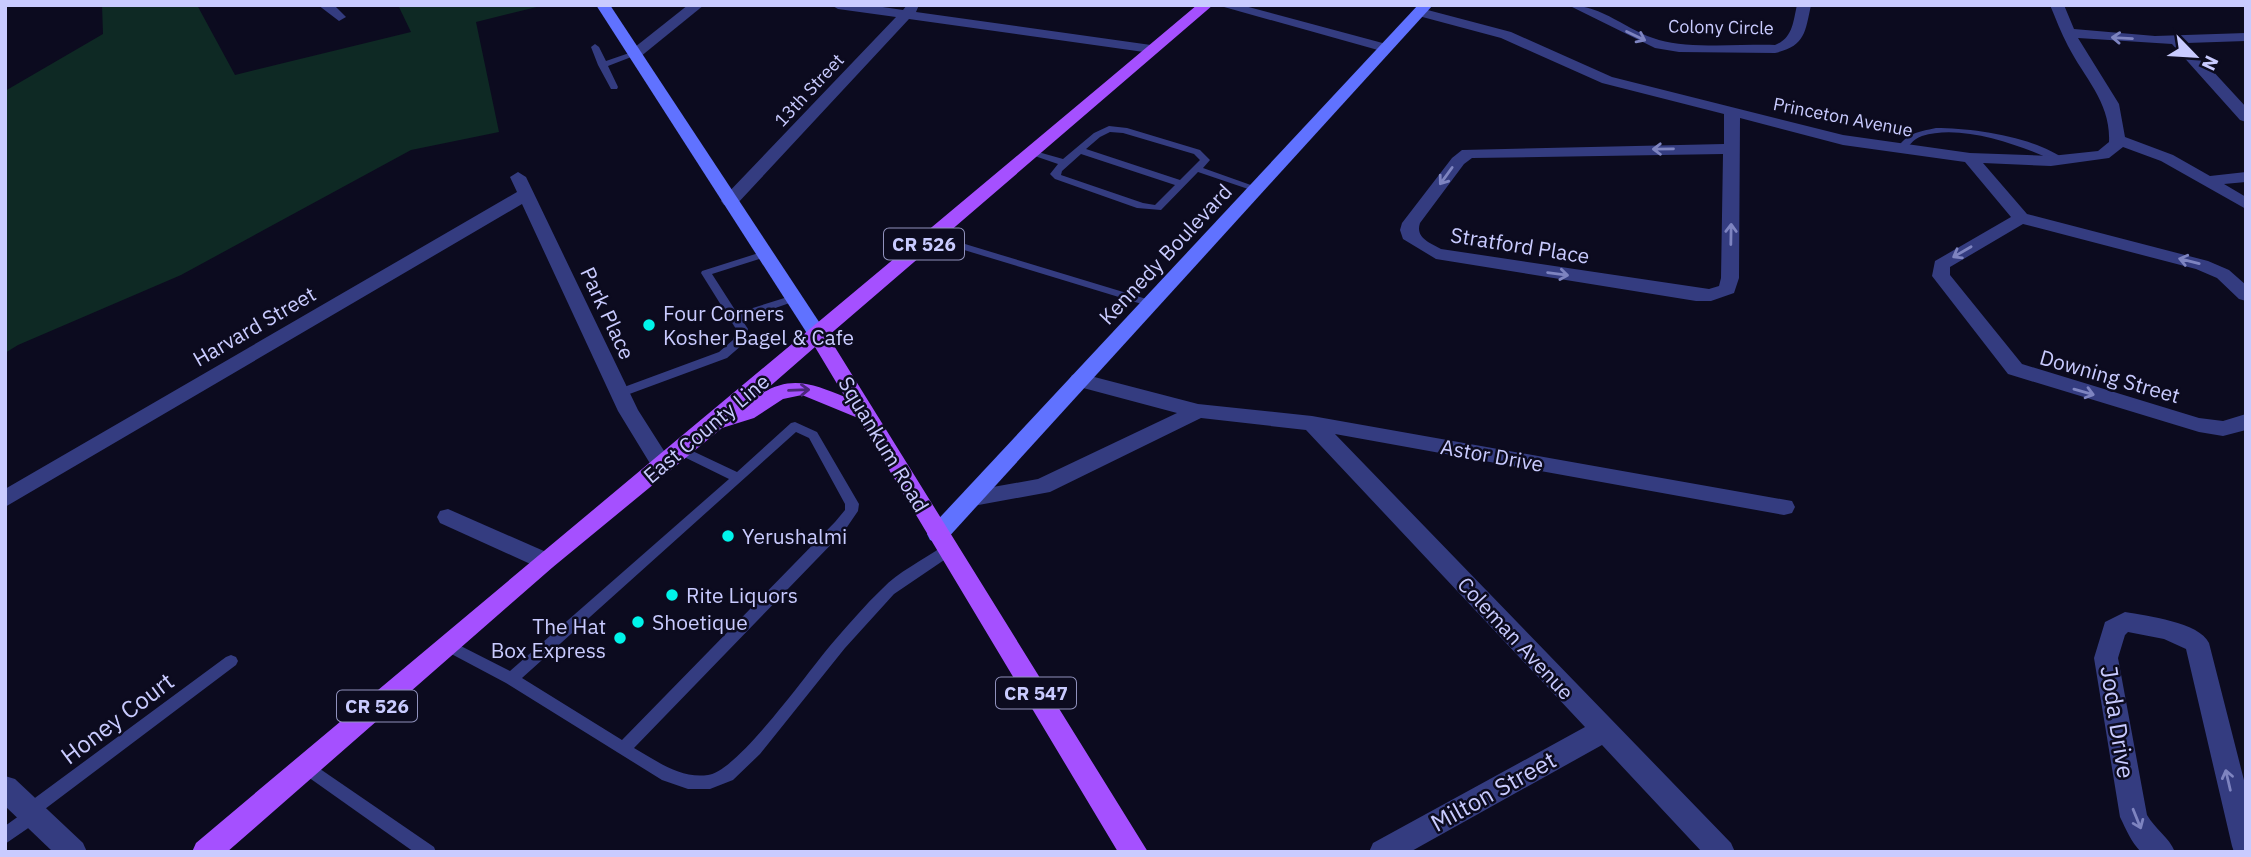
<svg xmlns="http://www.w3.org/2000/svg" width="2251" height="857" font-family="'IBM Plex Sans',sans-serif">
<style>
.green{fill:#0e2924}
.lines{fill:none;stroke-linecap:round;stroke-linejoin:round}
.lane{fill:#343c80;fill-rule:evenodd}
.street{fill:#343c80;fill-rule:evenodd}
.secondary{fill:#6072ff;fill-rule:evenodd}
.primary{fill:#a550ff;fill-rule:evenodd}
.oneway{stroke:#7e84c0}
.oneway2{stroke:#492779}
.poi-dot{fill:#00f4ea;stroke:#0c0b1f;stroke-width:2.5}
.labels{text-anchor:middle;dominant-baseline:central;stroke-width:5;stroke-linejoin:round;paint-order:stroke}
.far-street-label{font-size:18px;fill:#c9cbff;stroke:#0c0b1f}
.shield{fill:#0c0b1f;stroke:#9091bc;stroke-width:2}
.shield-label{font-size:19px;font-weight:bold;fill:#c9cbff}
.street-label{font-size:21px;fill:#c9cbff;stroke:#0c0b1f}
.poi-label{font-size:21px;fill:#c9cbff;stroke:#0c0b1f;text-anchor:start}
.near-street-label{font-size:24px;fill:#c9cbff;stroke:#0c0b1f}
</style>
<rect width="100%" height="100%" fill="#0c0b1f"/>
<path class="green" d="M102 5H197L235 75 411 32 398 5H545L476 22 499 132 411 150 181 275 18 345 5 353V91L103 34Z"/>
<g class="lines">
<g class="lane">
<path d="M595 44 599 47 606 61 635 51 639 54 608 66 618 87 617 89H611L598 65 591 47Z"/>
<path d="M1109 126 1127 128 1200 150 1210 160 1203 168 1262 189 1257 192 1254 191 1198 172 1161 210 1137 208 1055 179 1050 174 1058 164 1026 153 1031 150 1063 159 1094 133ZM1110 132 1123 133 1194 154 1200 160 1180 180 1086 149 1100 137ZM1081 154 1175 185 1155 205 1143 203 1061 175 1062 171Z"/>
<path d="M1936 128C1974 128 2036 137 2067 161L2065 163H2059C2023 146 1962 123 1922 136 1912 139 1909 148 1901 152L1896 149C1908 133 1917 132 1936 128Z"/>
<path d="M932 234 1153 301 1154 303 1153 305H1145L928 239V235Z"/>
<path d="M765 251 770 254 769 256 712 274 737 313 794 295 798 296 799 298 798 300 742 320 748 329 742 345 727 358 624 396H616L614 393 616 390 719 352 733 340 736 329 701 273 702 271Z"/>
<path d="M795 422 817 432 859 504 858 511 845 530 634 748C657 761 680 779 708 775 739 771 811 667 835 640 850 623 865 605 882 589 898 572 923 560 943 546H953L955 550 953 554 894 594 845 648 760 754 733 780 710 789H688L662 780 506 683 442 649 440 645 442 641 447 639 510 671 729 479 676 453 674 450 676 447H684L737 472 791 423ZM796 432 809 438 845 504V510L835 522 622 740 522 678Z"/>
<path d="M231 655 236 657 238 661 236 665 41 812 42 815 40 820 5 844V826L23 813 24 806 226 657Z"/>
<path d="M307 760 434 847 436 852H414L301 772 299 767 301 762Z"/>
</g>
<g class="street">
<path d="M318 5H334L346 17 339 21Z"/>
<path d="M688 5H704L640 57H630L628 54 630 51Z"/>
<path d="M831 5H869L903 10 907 5H919L916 12 1151 45 1158 49 1151 53 909 19 736 205H724L721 201 724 197 896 17 838 9Z"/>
<path d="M1217 5H1241L1390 45 1392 48 1385 52Z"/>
<path d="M1568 5C1603 5 1627 31 1659 40 1690 49 1742 44 1775 45 1793 38 1793 22 1797 5H1811C1805 33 1805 46 1775 53L1679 52 1655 48Z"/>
<path d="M2050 5H2064L2074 29 2155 36 2246 33V41L2187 43 2246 107V122L2240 120 2172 44 2078 38 2119 104 2125 137 2173 155 2210 176 2246 172V182L2224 184 2246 197V209L2161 161 2123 147 2109 158 2051 166 1983 163 2027 214 2208 261 2229 270 2246 285V301L2239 299 2217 278 2196 269 2023 224 1950 267V275L2022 364 2199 418 2223 421 2246 414V430L2223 436 2199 432 2008 374 1932 276 1935 261 2011 217 1965 162 1843 145 1740 118 1739 278 1734 293 1711 301H1696L1436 259 1403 239 1400 230 1402 223 1452 158 1462 150 1724 144V114L1602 83 1501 38 1415 15V9L1420 8 1511 32 1612 77 1843 135 1970 153 2051 156 2098 151 2109 142C2111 103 2085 79 2068 46 2061 33 2056 19 2050 5ZM1723 154 1721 278 1719 286 1709 289 1441 249C1430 243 1415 238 1420 223L1464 164 1472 158Z"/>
<path d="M518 172 526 177 638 410 673 465 670 470 662 473 654 470 618 411 522 204 5 507V489L517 192 510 177Z"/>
<path d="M1079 373 1198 404 1312 416 1792 501 1795 507 1792 513 1784 515 1335 434 1731 843 1735 852H1702L1602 745 1410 852H1369L1373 843 1585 727 1306 430 1201 418 1050 492 973 506 965 504 962 498 965 492 1038 479 1177 413 1072 385 1069 380 1072 375Z"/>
<path d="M448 509 553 555 557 561 553 567 545 570 537 567 440 523 437 517 440 511Z"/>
<path d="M2125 612C2147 616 2199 622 2209 643L2246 788V852H2234L2232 846 2186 649 2164 639 2128 632 2125 635 2118 658 2147 815C2155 829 2169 837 2175 852H2141C2131 842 2126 829 2120 817L2094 658 2105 622Z"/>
<path d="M5 776 15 779 83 843 87 852H53L5 806Z"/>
</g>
<g class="secondary">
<path d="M596 5H610L827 334 824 338H810Z"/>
<path d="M1418 5H1433L946 540 938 543 930 540 927 534 930 528Z"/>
</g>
<path class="primary" d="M1197 5H1213L828 336 1148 852H1118L858 418 802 395 783 399 754 418 722 428 553 567 227 852H192L196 843C529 562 864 285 1197 5ZM815 347 845 397C815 385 792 374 761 394Z"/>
</g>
<defs><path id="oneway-shaft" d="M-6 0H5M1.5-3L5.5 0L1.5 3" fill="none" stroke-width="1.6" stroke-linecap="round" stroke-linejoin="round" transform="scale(1.75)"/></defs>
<g class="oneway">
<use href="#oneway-shaft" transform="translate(1636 36) rotate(26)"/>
<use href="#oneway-shaft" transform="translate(2122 38) rotate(-177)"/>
<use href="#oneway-shaft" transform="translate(1663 149) rotate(179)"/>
<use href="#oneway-shaft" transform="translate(1446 176) rotate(126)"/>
<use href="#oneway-shaft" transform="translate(1731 234) rotate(-89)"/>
<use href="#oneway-shaft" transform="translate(1962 252) rotate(150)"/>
<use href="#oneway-shaft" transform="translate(2189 261) rotate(-166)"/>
<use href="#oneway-shaft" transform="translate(1558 274) rotate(8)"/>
<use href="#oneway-shaft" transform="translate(2084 392) rotate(16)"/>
<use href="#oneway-shaft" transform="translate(2228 780) rotate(-103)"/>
<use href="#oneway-shaft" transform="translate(2137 819) rotate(68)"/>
</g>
<use class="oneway2" href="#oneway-shaft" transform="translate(799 390) rotate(-2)"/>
<g class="poi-dot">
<circle cx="649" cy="325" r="7"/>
<circle cx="728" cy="536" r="7"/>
<circle cx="672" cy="595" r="7"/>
<circle cx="638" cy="622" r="7"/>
<circle cx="620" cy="638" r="7"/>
</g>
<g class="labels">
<g class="far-street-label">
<text transform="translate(1721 27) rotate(1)">Colony Circle</text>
<text transform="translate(809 90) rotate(-47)">13th Street</text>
<text transform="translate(1843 117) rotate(11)">Princeton Avenue</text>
</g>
<g class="shield">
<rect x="884" y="228.5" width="80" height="31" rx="5"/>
<rect x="996" y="677.5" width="80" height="31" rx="5"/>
<rect x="337" y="690.5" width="80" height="31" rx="5"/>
</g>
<g class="shield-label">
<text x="924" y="244">CR 526</text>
<text x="1036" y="693">CR 547</text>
<text x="377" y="706">CR 526</text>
</g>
<g class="street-label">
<text transform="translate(1520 245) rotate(9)">Stratford Place</text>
<text transform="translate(1165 254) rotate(-47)">Kennedy Boulevard</text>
<text transform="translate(608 313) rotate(65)">Park Place</text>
<text transform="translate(254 326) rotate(-30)">Harvard Street</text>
<text transform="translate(2110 376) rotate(16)">Downing Street</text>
<text transform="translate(706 428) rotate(-40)">East County Line</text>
<text transform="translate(884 444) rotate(59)">Squankum Road</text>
<text transform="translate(1492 455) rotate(10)">Astor Drive</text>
<text transform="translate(1516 638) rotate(47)">Coleman Avenue</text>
</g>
<g class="poi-label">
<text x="663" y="313">Four Corners<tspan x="663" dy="24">Kosher Bagel &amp; Cafe</tspan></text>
<text x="742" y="536">Yerushalmi</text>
<text x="686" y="595">Rite Liquors</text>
<text x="652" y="622">Shoetique</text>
<text x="606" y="626" text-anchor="end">The Hat<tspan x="606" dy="24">Box Express</tspan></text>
</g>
<g class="near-street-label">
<text transform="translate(117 718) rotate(-37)">Honey Court</text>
<text transform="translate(2118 722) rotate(81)">Joda Drive</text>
<text transform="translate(1493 791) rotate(-29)">Milton Street</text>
</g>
</g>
<rect width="2251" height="857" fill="none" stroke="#c9cbff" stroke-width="14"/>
<g transform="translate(2195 56) rotate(115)" stroke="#0c0b1f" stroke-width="5" paint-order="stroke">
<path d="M0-5L12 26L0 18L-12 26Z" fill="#c9cbff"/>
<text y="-10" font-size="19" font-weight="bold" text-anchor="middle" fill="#c9cbff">N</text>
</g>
</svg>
